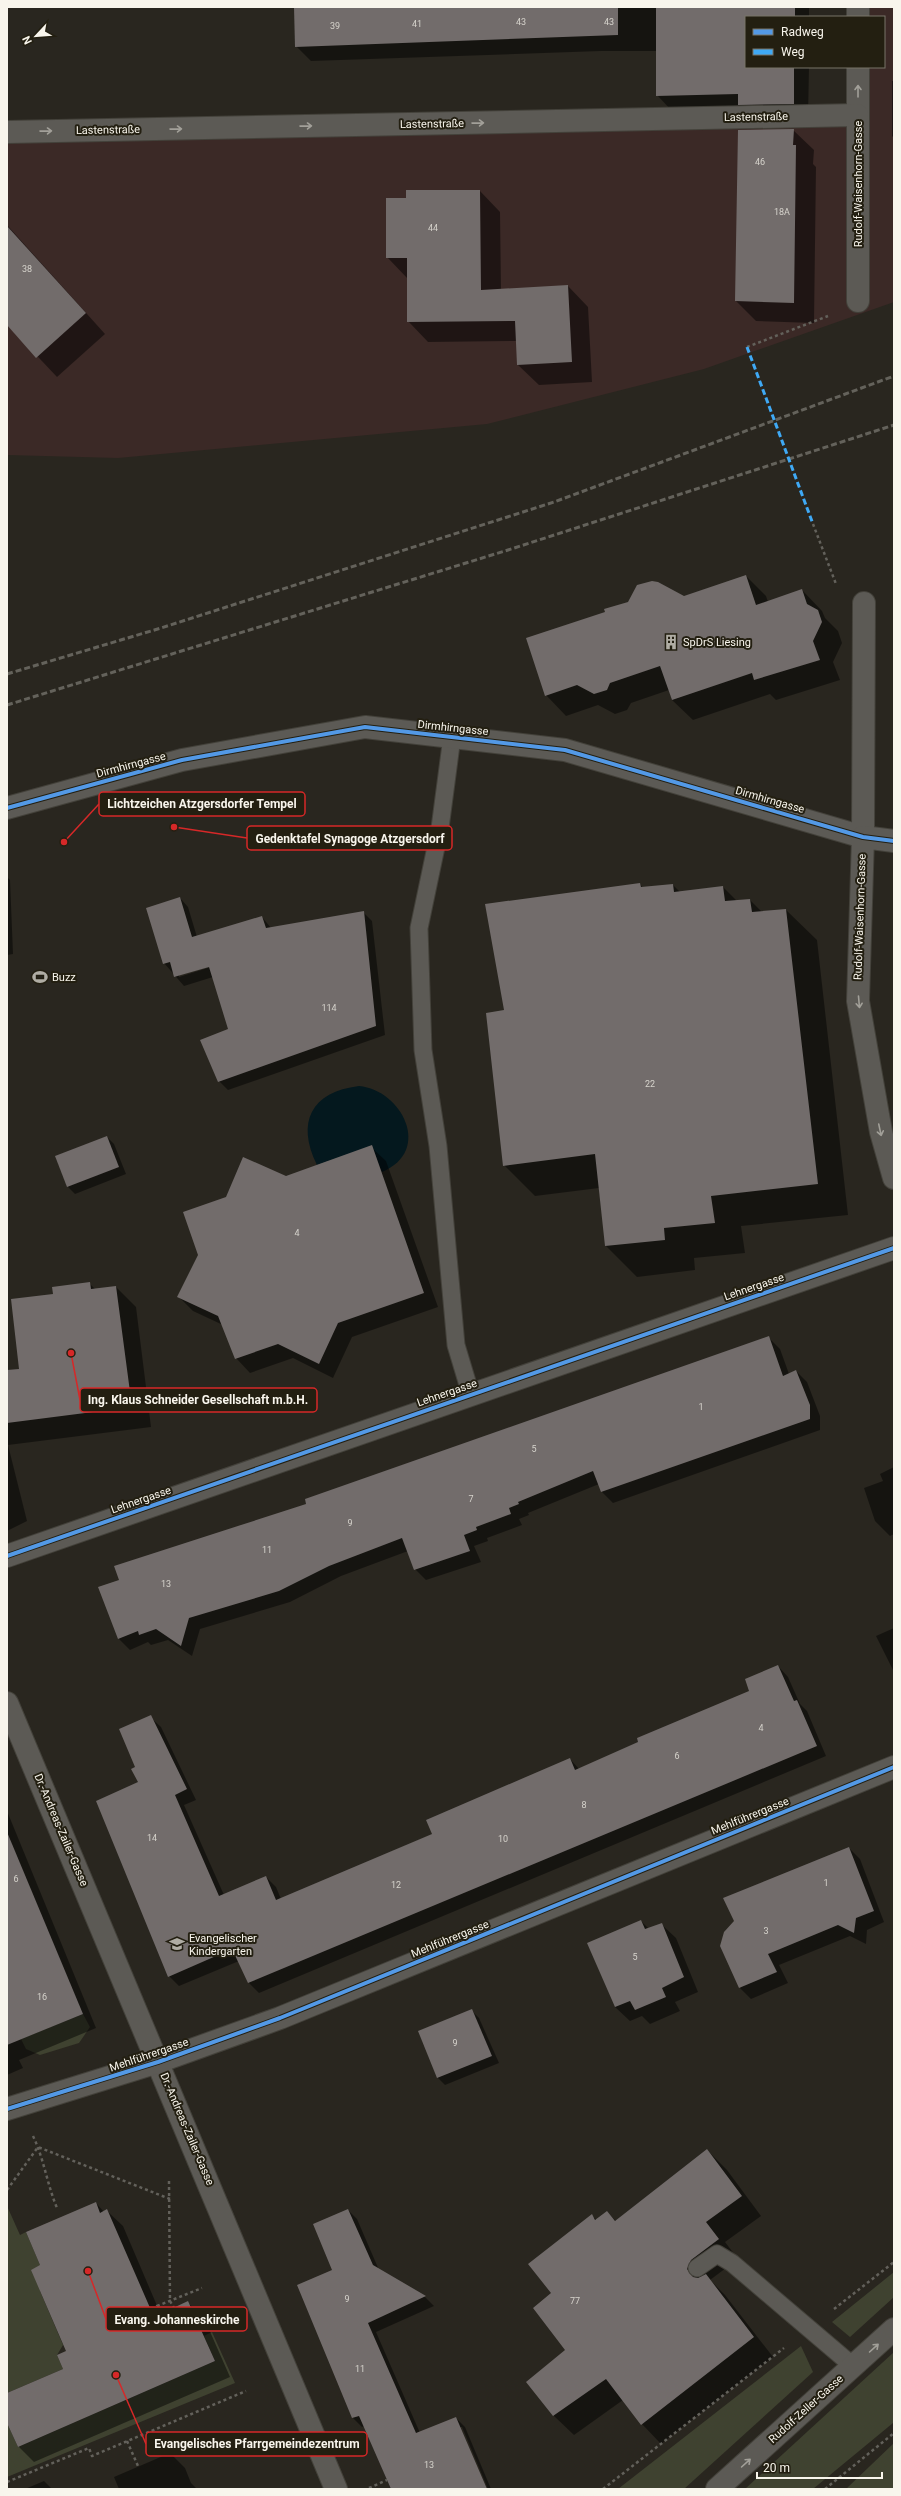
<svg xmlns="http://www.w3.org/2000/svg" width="901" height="2496" font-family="Roboto,sans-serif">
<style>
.industrial{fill:#3b2926}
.green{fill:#3f4230}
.water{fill:#04181e}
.shadow{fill:#0007;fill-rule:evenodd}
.building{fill:#726c6b}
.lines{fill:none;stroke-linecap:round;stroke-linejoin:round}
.lane-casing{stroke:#43413a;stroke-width:19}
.street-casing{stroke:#43413a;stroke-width:24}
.secondary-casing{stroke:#43413a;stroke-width:24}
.path{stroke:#63615b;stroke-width:2.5;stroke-dasharray:3 3;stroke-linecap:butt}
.lane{stroke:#5c5a55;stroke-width:17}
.street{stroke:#5c5a55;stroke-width:22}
.secondary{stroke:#5c5a55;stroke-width:22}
.rail{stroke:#64625b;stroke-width:3;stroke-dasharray:6 3;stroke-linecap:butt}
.quiet{stroke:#3fa9f5;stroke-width:3;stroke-dasharray:6 3;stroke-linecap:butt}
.cycleway-casing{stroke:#231f11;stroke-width:6}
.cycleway{stroke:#5399e6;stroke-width:4}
.oneway{stroke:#a2a099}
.labels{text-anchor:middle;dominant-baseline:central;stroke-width:4;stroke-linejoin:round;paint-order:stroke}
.number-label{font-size:9px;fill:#d6d3cc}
.street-label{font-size:11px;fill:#f8f5ec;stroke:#231f11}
.poi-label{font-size:11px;fill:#f8f5ec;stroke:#231f11;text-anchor:start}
.leader{fill:none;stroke:#d62828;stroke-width:1.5}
.callout-dot{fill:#d62828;stroke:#231f11;stroke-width:1.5}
.callout{fill:#231f11;stroke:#d62828;stroke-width:1.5}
.callout-label{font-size:12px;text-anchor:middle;font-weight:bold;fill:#f8f5ec}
</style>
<rect width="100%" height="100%" fill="#29261f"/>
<path class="industrial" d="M858 7H894V302L704 369 487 424 118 458 7 455V136L857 115 858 67H884V17H858Z"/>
<g class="green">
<path d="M83 2014 90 2027 79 2043 40 2055 26 2049 21 2039Z"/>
<path d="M7 2206 20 2235 26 2232 49 2286 40 2291 63 2345 57 2355 63 2369 7 2393Z"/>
<path d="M894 2272V2297L850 2337 832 2322Z"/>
<path d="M212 2332 235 2383 7 2477V2423L18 2447 215 2361 204 2336Z"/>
<path d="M801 2346 813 2372 684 2489H618Z"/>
<path d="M894 2352 893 2423 813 2489H745Z"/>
<path d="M894 2443V2489H846Z"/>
</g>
<path class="water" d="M359 1086C402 1090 433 1151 382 1172L372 1146 317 1165C296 1122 311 1092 359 1086Z"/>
<g class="shadow">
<path d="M295 7H809V17H746V67H809L808 118 671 110 657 95V51H601L311 61 296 46Z"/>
<path d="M892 81H894V138L892 136Z"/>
<path d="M793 130 814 150 813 164 816 167 814 323 756 321 736 301Z"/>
<path d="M480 191 500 212 501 290 568 286 588 307 592 382 539 385 518 365 517 341 428 342 408 321 407 278 387 257 407 199Z"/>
<path d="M7 225 105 334 57 377 7 324Z"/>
<path d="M746 576 766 596 768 602 802 590 822 611 825 618 838 631 842 643 833 662 840 680 776 700 770 694 693 720 672 700 669 690 631 703 627 710 615 714 598 705 566 716 546 695 684 597Z"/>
<path d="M7 877 10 880 13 954 7 955Z"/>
<path d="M640 884 643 888 673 885 680 892 723 887 737 901 750 900 762 912 786 910 817 940 848 1215 741 1226 745 1253 694 1258 695 1270 637 1277 606 1246 599 1188 535 1196 504 1165 505 1011Z"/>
<path d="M180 898 188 907 197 937 262 917 271 928 363 912 372 921 385 1035 228 1090 219 1081 229 1030 213 977 184 986 164 963ZM214 965V966L179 977V975Z"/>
<path d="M107 1137 114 1144 126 1174 75 1194 68 1187Z"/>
<path d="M371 1147 386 1161 438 1307 352 1337 333 1378 293 1358 250 1373 236 1358 223 1325 193 1311 179 1297Z"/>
<path d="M89 1283 96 1290 116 1287 136 1307 151 1427 8 1445 27 1521 7 1531V1388L23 1385 54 1295Z"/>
<path d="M769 1338 780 1349 789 1374 796 1371 807 1382 820 1416V1430L613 1503 602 1492 599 1484 528 1513 529 1515 519 1519 522 1525 487 1538 488 1541 474 1546 481 1562 426 1580 415 1569 408 1551 341 1576 290 1602 200 1629 192 1656 168 1640 151 1645 148 1642 130 1650 119 1639 100 1588 308 1505Z"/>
<path d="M894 1467V1534L890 1536 875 1521 864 1488 883 1481 880 1474Z"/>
<path d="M894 1628V1672L876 1636Z"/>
<path d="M778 1666 788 1677 800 1704 807 1711 826 1756 259 1993 249 1983 239 1961 179 1986 169 1976 137 1767 150 1717 161 1727 196 1800 184 1805 224 1895 266 1877 276 1887 281 1899 433 1834 570 1759 579 1769 751 1692Z"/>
<path d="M7 1811 96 2028 19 2060 23 2068 7 2075Z"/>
<path d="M849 1848 860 1859 884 1922 867 1930 866 1944 850 1936 779 1965 788 1983 751 1999 740 1988Z"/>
<path d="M641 1921 649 1929 661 1924 676 1938 698 1992 675 2002 680 2011 650 2024 642 2016 630 2021 615 2007Z"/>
<path d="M472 2011 479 2018 499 2063 445 2085 438 2078 420 2031Z"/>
<path d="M707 2150 727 2170 761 2216 725 2242 738 2259 710 2280 725 2295 773 2357 661 2444 642 2424 623 2400 574 2435 554 2416 527 2382 566 2350 553 2294 592 2216 597 2220 607 2213 616 2221Z"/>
<path d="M96 2203 104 2212 107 2211 123 2226 161 2315 188 2303 204 2318 230 2377 34 2462 18 2446 7 2420V2395L64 2369 67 2351 42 2266Z"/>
<path d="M348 2210 357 2219 379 2270 425 2297 434 2306 376 2332 420 2433 456 2418 465 2427 491 2489H488L462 2427H460L486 2489H391L365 2426 362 2427 353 2418 299 2285 334 2271Z"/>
<path d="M170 2453 185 2468 191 2483 197 2489H119L114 2477Z"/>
<path d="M44 2481 52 2489H25Z"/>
</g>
<g class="building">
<path d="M294 7H618V35L295 47Z"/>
<path d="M656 7H795V17H746V67H794V104L738 105V94L656 96Z"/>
<path d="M794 129 793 145H796L794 303 735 301 738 130Z"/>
<path d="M406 190H480L481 290 568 285 572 362 517 365 515 321 407 322V258H386V198H406Z"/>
<path d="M7 226 86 313 36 358 7 325Z"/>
<path d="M746 575 756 605 802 589 807 604 818 610 822 622 813 641 820 660 754 680 752 673 672 700 660 666 610 683 607 690 594 694 577 685 545 696 526 638 605 612 604 609 628 602 637 585 652 581 658 582 684 596Z"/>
<path d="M640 883 641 887 673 884 674 892 723 886 725 901 750 899 752 912 786 909 818 1184 711 1196 715 1223 664 1228 665 1240 605 1246 595 1154 503 1166 486 1013 504 1010 485 904Z"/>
<path d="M180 897 192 937 262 916 266 928 364 911 376 1026 218 1082 200 1040 228 1029 209 967 174 977 170 962 163 964 146 908Z"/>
<path d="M107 1136 119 1167 67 1187 55 1156Z"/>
<path d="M372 1145 424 1293 338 1323 319 1364 278 1344 235 1359 218 1316 177 1297 198 1255 183 1212 226 1197 243 1157 286 1176Z"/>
<path d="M90 1282 91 1289 116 1286 132 1407 7 1423V1370L19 1369 11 1299 53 1294 52 1287Z"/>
<path d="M769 1336 783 1376 796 1370 810 1405V1419L601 1492 593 1471 518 1502 519 1504 509 1508 511 1514 476 1527 477 1530 464 1535 470 1551 414 1570 402 1538 329 1566 279 1591 189 1618 181 1646 156 1629 139 1635 138 1631 118 1639 98 1587 119 1580 114 1566 306 1504 305 1499Z"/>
<path d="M778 1665 794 1701 797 1700 817 1746 248 1983 232 1949 168 1977 96 1801 138 1782 131 1769 135 1767 119 1729 151 1715 187 1789 175 1795 219 1896 266 1876 276 1900 432 1834 426 1820 570 1758 575 1770 638 1742 637 1738 749 1691 745 1679Z"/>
<path d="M7 1832 83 2014 7 2045Z"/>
<path d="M849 1847 874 1911 856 1918 854 1933 838 1925 768 1954 777 1972 739 1988 720 1946 724 1932 734 1921 723 1898Z"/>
<path d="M641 1920 645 1929 662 1923 684 1977 662 1988 666 1997 635 2010 630 2001 615 2007 587 1943Z"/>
<path d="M472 2009 492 2056 437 2078 418 2031Z"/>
<path d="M707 2149 742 2196 706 2222 719 2239 691 2260 687 2269 693 2277 698 2278 706 2274 754 2337 641 2425 606 2379 553 2416 526 2382 565 2350 533 2308 551 2293 528 2264 592 2214 595 2220 607 2211 615 2221Z"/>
<path d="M96 2202 100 2213 107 2209 154 2317 188 2301 215 2361 18 2447 7 2423V2393L63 2369 57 2355 66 2351 31 2270 40 2265 26 2232Z"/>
<path d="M348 2209 373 2265 426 2296 368 2323 416 2433 456 2417 487 2489H391L359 2416 352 2418 297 2285 332 2270 313 2224Z"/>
</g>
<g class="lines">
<g class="lane-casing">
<g id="lane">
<path d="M452 737 440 828 419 928 423 1050 438 1146 456 1345 471 1395"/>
<path d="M697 2268 717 2254 732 2263 853 2366"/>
</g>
</g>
<g class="street-casing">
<g id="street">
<path d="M858 17V7"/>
<path d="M858 67V301"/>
<path d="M7 132 857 115"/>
<path d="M7 808 182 760 365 727 565 750 863 837 864 603"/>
<path d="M7 1556 894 1248"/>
<path d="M7 1703 336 2489"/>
</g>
</g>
<g class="secondary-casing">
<g id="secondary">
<path d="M894 841 863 837 858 1001 881 1132 894 1178"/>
<path d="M7 2109 158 2062 280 2018 894 1767"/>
<path d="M717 2489 894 2329"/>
</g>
</g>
<g class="path">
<path d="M747 347 828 316"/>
<path d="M813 524 836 584"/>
<path d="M33 2136C44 2159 47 2184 57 2208"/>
<path d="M169 2181 170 2301 174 2308"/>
<path d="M7 2190 38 2147 170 2199"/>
<path d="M834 2309 894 2262"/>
<path d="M156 2312 157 2306 202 2288"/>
<path d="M127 2441 138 2466"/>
<path d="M7 2482 89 2448 92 2456 246 2391"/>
<path d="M369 2488 387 2480"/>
<path d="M603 2489 784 2348"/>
<path d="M825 2489 894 2433"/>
</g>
<use href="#lane" class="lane"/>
<use href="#street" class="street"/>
<use href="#secondary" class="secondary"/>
<g class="rail">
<path d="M7 674 161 628 554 502 894 376"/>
<path d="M7 705 508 550 894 425"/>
</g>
<path class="quiet" d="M747 347 813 524"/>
<g class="cycleway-casing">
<g id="cycleway">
<path d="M7 808 182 760 365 727 565 750 863 837 894 841"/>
<path d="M7 1556 894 1248"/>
<path d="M7 2109 158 2062 280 2018 894 1767"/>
</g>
</g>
<use href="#cycleway" class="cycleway"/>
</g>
<defs><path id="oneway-shaft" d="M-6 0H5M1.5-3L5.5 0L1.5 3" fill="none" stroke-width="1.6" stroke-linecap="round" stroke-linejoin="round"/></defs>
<g class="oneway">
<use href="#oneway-shaft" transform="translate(858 91) rotate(-90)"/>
<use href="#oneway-shaft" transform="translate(478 123) rotate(-1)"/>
<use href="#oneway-shaft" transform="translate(306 126) rotate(-1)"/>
<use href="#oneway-shaft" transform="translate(176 129) rotate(-1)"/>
<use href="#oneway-shaft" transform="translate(46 131) rotate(-1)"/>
<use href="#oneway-shaft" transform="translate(859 1002) rotate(85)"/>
<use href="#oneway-shaft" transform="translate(880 1130) rotate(78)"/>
<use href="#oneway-shaft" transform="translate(874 2348) rotate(-42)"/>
<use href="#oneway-shaft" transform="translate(746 2463) rotate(-42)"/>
</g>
<defs>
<g id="building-bare" transform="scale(1.2)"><path d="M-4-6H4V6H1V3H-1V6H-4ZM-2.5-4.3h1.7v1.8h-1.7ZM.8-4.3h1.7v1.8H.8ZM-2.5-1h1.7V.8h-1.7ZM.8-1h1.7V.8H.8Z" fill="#b0ada4" stroke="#231f11" stroke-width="2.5" paint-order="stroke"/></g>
<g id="stadium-bare" transform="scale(1.2)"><path d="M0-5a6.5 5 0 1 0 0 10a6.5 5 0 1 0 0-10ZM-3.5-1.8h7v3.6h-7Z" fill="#b0ada4" stroke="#231f11" stroke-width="2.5" paint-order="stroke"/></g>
<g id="school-bare" transform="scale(1.2)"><path d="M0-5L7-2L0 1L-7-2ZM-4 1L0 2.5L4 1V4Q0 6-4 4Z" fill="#b0ada4" stroke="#231f11" stroke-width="2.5" paint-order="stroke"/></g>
</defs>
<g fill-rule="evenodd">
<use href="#building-bare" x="671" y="642"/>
<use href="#stadium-bare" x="40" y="977"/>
<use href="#school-bare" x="177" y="1944"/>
</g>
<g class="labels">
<g class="number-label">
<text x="521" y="22">43</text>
<text x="609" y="22">43</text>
<text x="417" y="24">41</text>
<text x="335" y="26">39</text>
<text x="760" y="162">46</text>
<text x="782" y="212">18A</text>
<text x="433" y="228">44</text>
<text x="27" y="269">38</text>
<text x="329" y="1008">114</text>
<text x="650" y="1084">22</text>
<text x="297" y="1233">4</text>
<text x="701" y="1407">1</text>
<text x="534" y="1449">5</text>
<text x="471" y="1499">7</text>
<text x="350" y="1523">9</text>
<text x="267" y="1550">11</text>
<text x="166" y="1584">13</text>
<text x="761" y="1728">4</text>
<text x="677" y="1756">6</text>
<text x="584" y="1805">8</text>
<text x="152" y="1838">14</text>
<text x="503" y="1839">10</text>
<text x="16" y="1879">6</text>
<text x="826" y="1883">1</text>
<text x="396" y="1885">12</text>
<text x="766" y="1931">3</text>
<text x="635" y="1957">5</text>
<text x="42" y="1997">16</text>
<text x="455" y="2043">9</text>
<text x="347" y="2299">9</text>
<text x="575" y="2301">77</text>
<text x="360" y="2369">11</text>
<text x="429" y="2465">13</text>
</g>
<g class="street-label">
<text transform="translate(756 117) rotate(-1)">Lastenstraße</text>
<text transform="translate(432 124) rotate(-1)">Lastenstraße</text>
<text transform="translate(108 130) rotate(-1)">Lastenstraße</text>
<text transform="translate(858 184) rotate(-90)">Rudolf-Waisenhorn-Gasse</text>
<text transform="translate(453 728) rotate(6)">Dirmhirngasse</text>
<text transform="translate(131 765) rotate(-15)">Dirmhirngasse</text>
<text transform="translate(770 800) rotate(16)">Dirmhirngasse</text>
<text transform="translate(860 917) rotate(-88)">Rudolf-Waisenhorn-Gasse</text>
<text transform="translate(754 1287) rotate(-19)">Lehnergasse</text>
<text transform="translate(447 1393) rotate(-19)">Lehnergasse</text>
<text transform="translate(141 1500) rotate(-19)">Lehnergasse</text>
<text transform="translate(750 1816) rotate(-22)">Mehlführergasse</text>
<text transform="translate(61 1830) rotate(67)">Dr.-Andreas-Zailer-Gasse</text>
<text transform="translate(450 1939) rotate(-22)">Mehlführergasse</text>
<text transform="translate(149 2055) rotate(-19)">Mehlführergasse</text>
<text transform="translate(187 2129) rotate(67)">Dr.-Andreas-Zailer-Gasse</text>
<text transform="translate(806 2409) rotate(-42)">Rudolf-Zeller-Gasse</text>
</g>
<g class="poi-label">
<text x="683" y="642">SpDrS Liesing</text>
<text x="52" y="977">Buzz</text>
<text x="189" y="1938">Evangelischer<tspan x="189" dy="13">Kindergarten</tspan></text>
</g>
</g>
<path class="leader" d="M64 842L99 804M174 827L247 838M71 1353L80 1400M88 2271L106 2319M116 2375L146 2444"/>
<g class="callout-dot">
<circle cx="64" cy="842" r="4"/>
<circle cx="174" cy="827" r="4"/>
<circle cx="71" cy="1353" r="4"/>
<circle cx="88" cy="2271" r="4"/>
<circle cx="116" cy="2375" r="4"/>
</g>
<g class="callout">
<rect x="99" y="792" width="206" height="24" rx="4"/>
<rect x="247" y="826" width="205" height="24" rx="4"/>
<rect x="80" y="1388" width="237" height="24" rx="4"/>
<rect x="106" y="2307" width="141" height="24" rx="4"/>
<rect x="146" y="2432" width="221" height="24" rx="4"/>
</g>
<g class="callout-label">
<text x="202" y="808">Lichtzeichen Atzgersdorfer Tempel</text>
<text x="350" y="843">Gedenktafel Synagoge Atzgersdorf</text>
<text x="198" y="1404">Ing. Klaus Schneider Gesellschaft m.b.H.</text>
<text x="177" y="2324">Evang. Johanneskirche</text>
<text x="257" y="2448">Evangelisches Pfarrgemeindezentrum</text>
</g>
<rect width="901" height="2496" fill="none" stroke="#f8f5ec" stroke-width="16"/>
<rect x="745" y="16" width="140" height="52" fill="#231f11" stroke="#787569"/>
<rect x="753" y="29" width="20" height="6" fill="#5399e6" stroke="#787569"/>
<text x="781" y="36" font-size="12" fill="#f8f5ec">Radweg</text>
<rect x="753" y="49" width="20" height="6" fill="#3fa9f5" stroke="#787569"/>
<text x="781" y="56" font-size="12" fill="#f8f5ec">Weg</text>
<g transform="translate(36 36) rotate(244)" stroke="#231f11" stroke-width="3" paint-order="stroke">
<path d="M0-3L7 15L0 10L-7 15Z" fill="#f8f5ec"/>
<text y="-6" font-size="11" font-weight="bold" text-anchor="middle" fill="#f8f5ec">N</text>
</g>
<path d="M757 2472v6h125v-6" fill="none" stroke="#f8f5ec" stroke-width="2"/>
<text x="763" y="2472" font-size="12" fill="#f8f5ec" stroke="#231f11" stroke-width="3" paint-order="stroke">20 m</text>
</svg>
